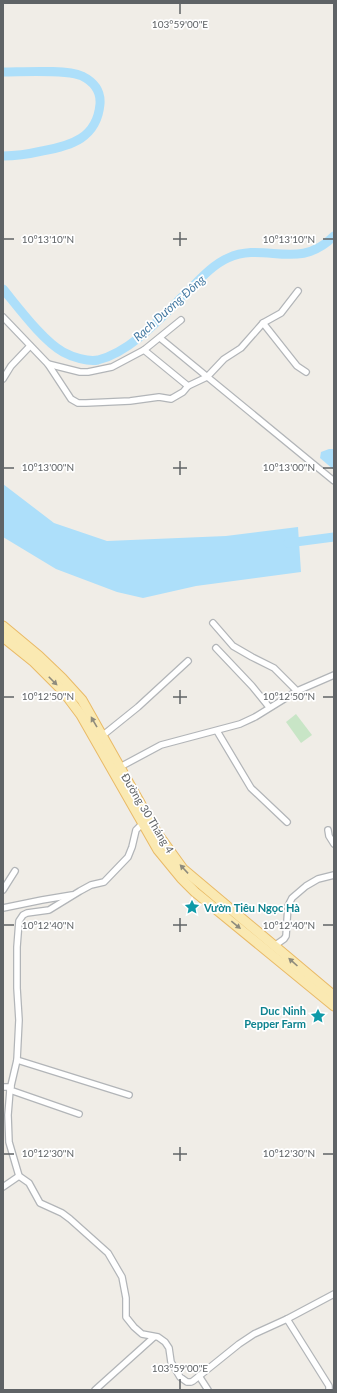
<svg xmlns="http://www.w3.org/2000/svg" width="337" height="1393" font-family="Lato,sans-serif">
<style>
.green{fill:#c8e5c6}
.water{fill:#addffa}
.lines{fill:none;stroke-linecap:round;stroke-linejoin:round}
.river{stroke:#addffa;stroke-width:9}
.minor-casing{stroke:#b2b5b8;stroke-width:8}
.primary-casing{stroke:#e9ba67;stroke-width:11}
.minor{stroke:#fff;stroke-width:5.5}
.primary{stroke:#fae9b2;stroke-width:9}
.oneway{fill:#8e8b7d}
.ticks{fill:none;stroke:#5f6366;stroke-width:1.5}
.labels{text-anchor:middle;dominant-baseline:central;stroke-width:3.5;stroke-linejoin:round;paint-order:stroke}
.street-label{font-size:11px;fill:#5f6366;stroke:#fff}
.culture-label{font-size:11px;font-weight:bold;fill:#0d838f;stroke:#fff;text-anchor:start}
.water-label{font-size:12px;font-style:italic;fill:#477ba3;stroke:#fff}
.ticks-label{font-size:10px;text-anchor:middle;fill:#5f6366;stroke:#fff;stroke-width:3.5;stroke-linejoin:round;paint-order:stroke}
</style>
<rect width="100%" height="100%" fill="#f0ede7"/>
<path class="green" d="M296 714 312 735 301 743 286 722Z"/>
<g class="water">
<path d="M329 449H334V470L320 458 321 452Z"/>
<path d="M3 484 54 523 107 541 226 536 298 527 301 572 196 586 143 598 117 592 56 569 3 537Z"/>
</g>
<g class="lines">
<g class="river">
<path d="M3 72C22 72 66 69 82 76 94 82 101 91 100 104 97 138 71 146 42 151 29 154 16 156 3 156"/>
<path d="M3 289C18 307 43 341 63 352 72 357 88 362 98 360 130 352 160 319 182 297 196 284 210 266 228 258 265 241 299 272 334 236"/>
<path d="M288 543 334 537"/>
</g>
<g class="minor-casing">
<g id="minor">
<path d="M3 317 48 364 80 372H88L112 367 144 350 181 320"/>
<path d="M263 323 297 366 306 372"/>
<path d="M160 338 334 481"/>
<path d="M144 350 188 386"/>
<path d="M48 364 71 399 78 403H86L130 401 159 397 171 399 183 392 188 386 207 377 224 359 241 348 263 323 281 313 298 291"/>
<path d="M3 379 11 366 30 346"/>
<path d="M213 623 233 646 252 657 274 668 297 691"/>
<path d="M216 648 252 686 269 707"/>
<path d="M217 731 251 788 287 822"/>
<path d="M102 736 138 707 188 661"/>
<path d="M120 767 161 745 240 724 255 717 297 691 334 675"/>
<path d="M143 823 136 830 132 847 128 857 104 882 91 885 80 891 49 910 27 913 23 915 19 921 17 947V988L19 1020 17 1060 10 1090 8 1115 9 1142 19 1176 29 1183 40 1203 62 1213 70 1219 108 1253 122 1277 126 1298V1317L134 1327 142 1334 158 1337 165 1342 169 1348 171 1362 180 1377 187 1382H191L193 1381 239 1344 254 1334 287 1319 334 1294"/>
<path d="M328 830 329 836 334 844"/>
<path d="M3 890 15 871"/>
<path d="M3 908 42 900 72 895"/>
<path d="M274 946 284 939 286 936 288 906 292 898 306 886 318 879 334 875"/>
<path d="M17 1060 129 1095"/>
<path d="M3 1087H11"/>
<path d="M10 1090 79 1114"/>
<path d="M3 1187 19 1176"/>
<path d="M287 1319 329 1386V1390"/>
<path d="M199 1376 208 1390"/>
<path d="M95 1390 154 1337"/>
</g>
</g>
<g class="primary-casing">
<g id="primary">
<path d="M3 626 39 656 62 678 82 700 157 833 183 869 334 996"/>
<path d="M3 637 34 662 63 691 81 715 158 850 181 878 195 892 334 1006"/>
</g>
</g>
<use href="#minor" class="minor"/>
<use href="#primary" class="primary"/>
</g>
<defs><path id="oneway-solid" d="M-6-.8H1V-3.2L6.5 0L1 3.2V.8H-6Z"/></defs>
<g class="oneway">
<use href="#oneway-solid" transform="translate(53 681) rotate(45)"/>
<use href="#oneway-solid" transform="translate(94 722) rotate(-120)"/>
<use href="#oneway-solid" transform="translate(184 869) rotate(-133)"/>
<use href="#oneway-solid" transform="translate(236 925) rotate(39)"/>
<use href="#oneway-solid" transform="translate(293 962) rotate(-138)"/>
</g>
<path class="ticks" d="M180 4V14M180 232V246M4 239H14M173 239H187M323 239H333M180 461V475M4 468H14M173 468H187M323 468H333M180 690V704M4 697H14M173 697H187M323 697H333M180 918V932M4 925H14M173 925H187M323 925H333M180 1147V1161M4 1154H14M173 1154H187M323 1154H333M180 1379V1389"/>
<defs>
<g id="sight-bare" transform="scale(1.2)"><path d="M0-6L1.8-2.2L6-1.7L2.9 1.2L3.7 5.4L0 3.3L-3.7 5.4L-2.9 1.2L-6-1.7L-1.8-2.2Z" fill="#0f9aa8" stroke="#fff" stroke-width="2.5" paint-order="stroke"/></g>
</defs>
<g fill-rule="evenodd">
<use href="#sight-bare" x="192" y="907"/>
<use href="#sight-bare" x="318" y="1016"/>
</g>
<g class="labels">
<g class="street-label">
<text transform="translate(148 813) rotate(59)">Đường 30 Tháng 4</text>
</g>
<g class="culture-label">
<text x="204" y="907">Vườn Tiêu Ngọc Hà</text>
<text x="306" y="1010" text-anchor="end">Duc Ninh<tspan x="306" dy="13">Pepper Farm</tspan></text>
</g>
<g class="water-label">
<text transform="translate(169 308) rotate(-42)">Rạch Dương Đông</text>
</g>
</g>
<g class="ticks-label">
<text x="180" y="28">103°59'00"E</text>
<text x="48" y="243">10°13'10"N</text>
<text x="289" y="243">10°13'10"N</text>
<text x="48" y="471">10°13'00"N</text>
<text x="289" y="471">10°13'00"N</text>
<text x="48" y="700">10°12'50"N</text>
<text x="289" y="700">10°12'50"N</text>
<text x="48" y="929">10°12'40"N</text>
<text x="289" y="929">10°12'40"N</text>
<text x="48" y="1157">10°12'30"N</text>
<text x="289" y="1157">10°12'30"N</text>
<text x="180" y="1372">103°59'00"E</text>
</g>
<rect width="337" height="1393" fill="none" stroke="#5f6366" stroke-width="8"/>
</svg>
